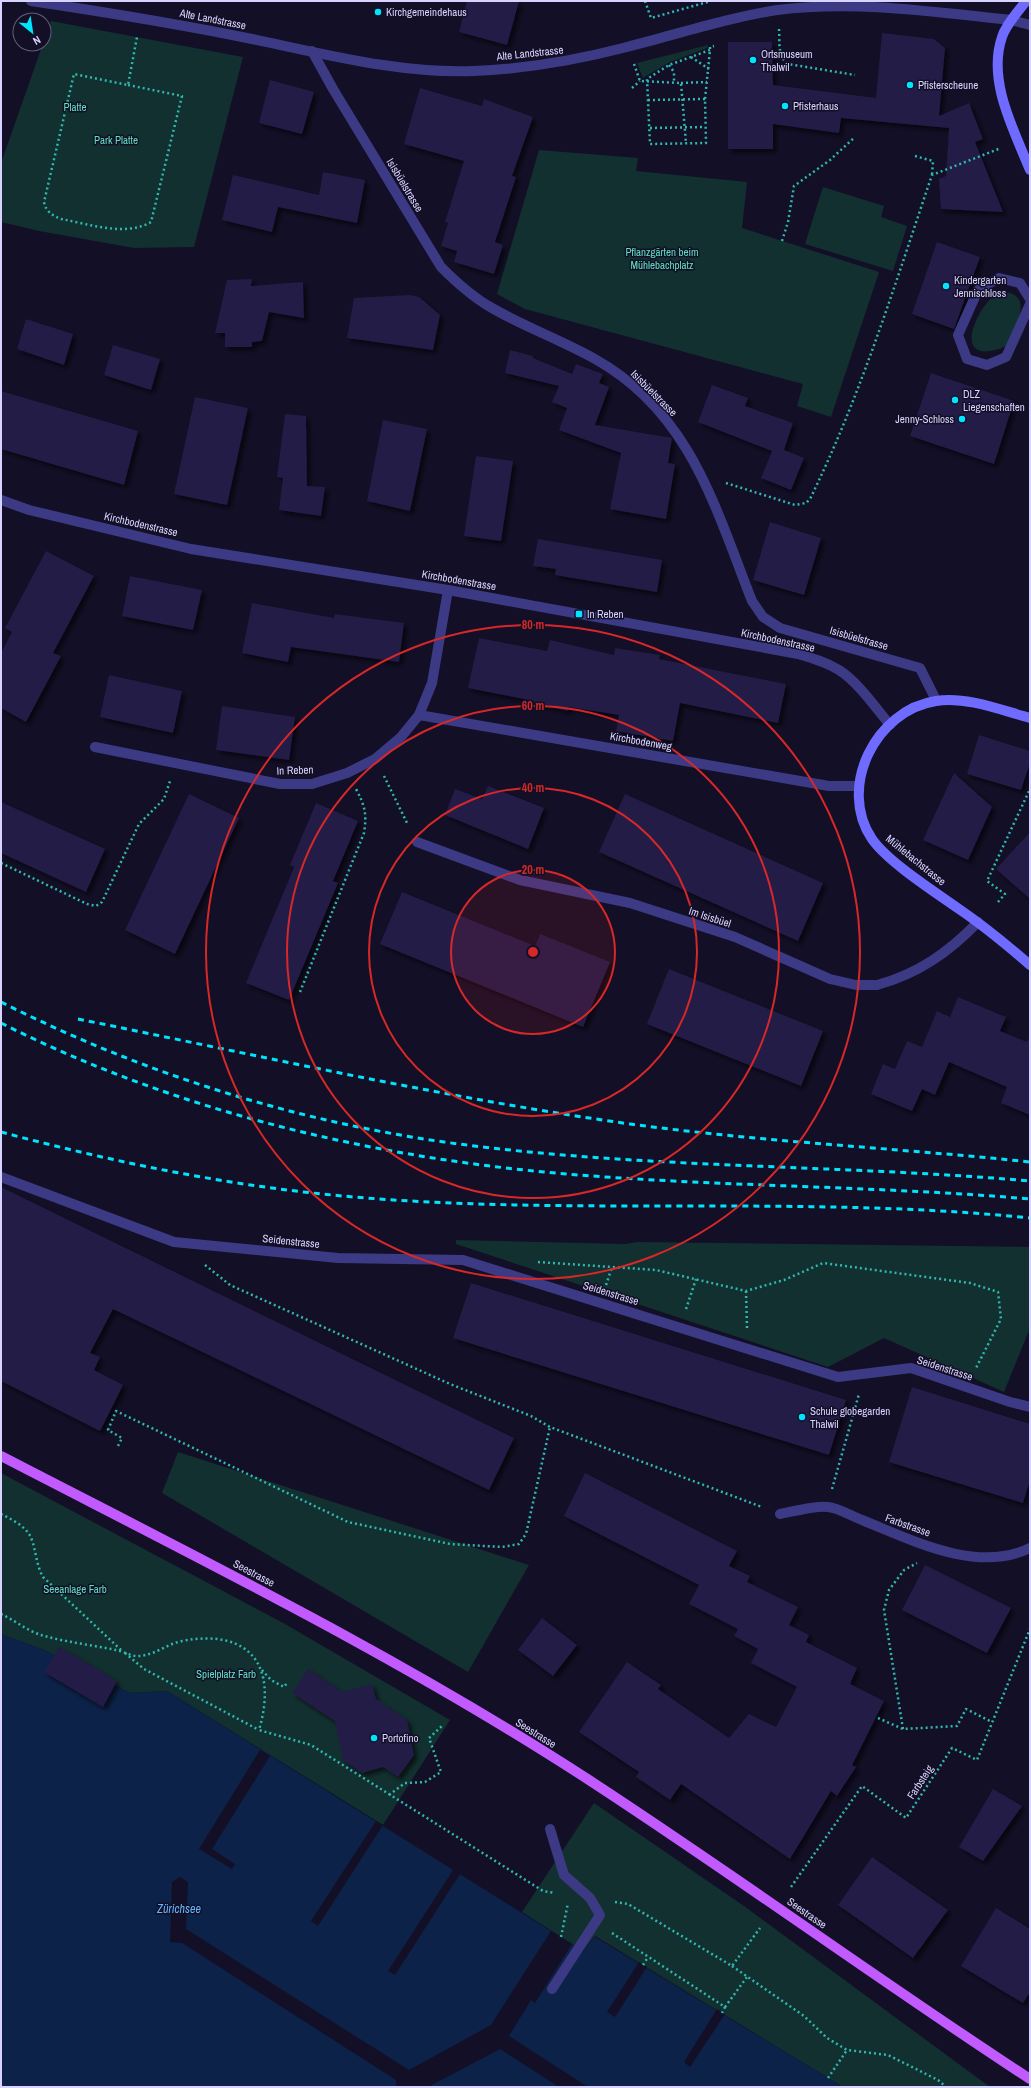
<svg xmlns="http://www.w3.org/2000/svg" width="1031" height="2088" font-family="'Archivo Narrow',sans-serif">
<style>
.green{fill:#12302f}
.water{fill:#0c2248}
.pier{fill:#130f26}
.building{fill:#241b47;filter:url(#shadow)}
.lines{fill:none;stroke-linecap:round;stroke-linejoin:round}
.path{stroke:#2fb8b0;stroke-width:2.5;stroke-dasharray:2 3;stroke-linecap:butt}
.service{stroke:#3d3a85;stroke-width:10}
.minor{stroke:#3d3a85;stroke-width:10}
.tertiary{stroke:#3d3a85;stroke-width:10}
.secondary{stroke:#6f6bff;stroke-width:10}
.primary{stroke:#c25bff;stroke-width:10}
.rail{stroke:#00e5ff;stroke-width:3;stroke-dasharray:6 5;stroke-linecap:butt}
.ring{fill:none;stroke:#d62828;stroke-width:2}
.poi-dot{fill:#00e5ff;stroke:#130f26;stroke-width:1.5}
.labels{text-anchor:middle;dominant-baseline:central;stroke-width:3;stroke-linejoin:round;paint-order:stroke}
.poi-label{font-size:11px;fill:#d9d4ff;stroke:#130f26;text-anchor:start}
.street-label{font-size:11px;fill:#d9d4ff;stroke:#130f26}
.park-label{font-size:11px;fill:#5fe0c0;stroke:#130f26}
.water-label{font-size:12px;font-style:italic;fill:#62b6ff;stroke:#130f26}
.centre{fill:#d62828;stroke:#130f26;stroke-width:2}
.ring-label{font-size:12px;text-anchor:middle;font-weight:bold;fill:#d62828;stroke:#130f26;stroke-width:3;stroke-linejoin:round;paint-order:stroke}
</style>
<defs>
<filter id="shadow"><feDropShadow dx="3.5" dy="3.5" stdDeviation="2" flood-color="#0009"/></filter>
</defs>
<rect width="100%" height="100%" fill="#130f26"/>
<g class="green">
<path d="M51 21 243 57 194 247 134 248 39 231 1 222V163Z"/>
<path d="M708 45 707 48 668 63 643 78 637 63Z"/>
<path d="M539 150 638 158 636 171 747 182 742 228 879 272 831 417 797 406 803 384 525 309 497 294Z"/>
<path d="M823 187 884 206 881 217 907 226 893 271 805 244Z"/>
<path d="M999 292C1027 291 1023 311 1014 330 1013 334 1011 341 1008 344 1003 348 997 350 991 351 952 357 981 301 999 292Z"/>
<path d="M456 1240 626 1244 637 1242 1030 1247V1328L1004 1392 884 1338 828 1367 456 1244Z"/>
<path d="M178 1452 529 1565 468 1672 162 1493Z"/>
<path d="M1 1473 285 1624 450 1720 383 1825 167 1691 130 1693 44 1650 1 1634Z"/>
<path d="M594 1803 744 1906 990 2087H843L595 1936 583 1951 522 1912Z"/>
</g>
<path class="water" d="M1 1634 44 1650 130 1693 167 1691 583 1951 595 1937 843 2087H1Z"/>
<g class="pier">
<path d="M260 1750 270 1756 212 1849 235 1864 232 1869 199 1849Z"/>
<path d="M376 1821 383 1825 318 1926 311 1921Z"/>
<path d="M453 1870 460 1874 395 1975 388 1971Z"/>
<path d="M180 1877 188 1882 186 1929 409 2070 491 2025 551 1931 572 1944 535 2003 531 2000 509 2036 588 2087H559L500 2049 428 2087H396V2080L182 1943 170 1942 172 1882Z"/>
<path d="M639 1962 647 1967 615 2017 607 2012Z"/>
<path d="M717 2009 725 2014 690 2067 684 2062Z"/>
</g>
<g class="building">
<path d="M467 1H519L507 45 459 32Z"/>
<path d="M882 33 934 39 945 48 939 116 969 103 983 139 975 142 1003 212 941 209 939 179 946 176 949 128 841 118 839 133 773 124V149H728V42H772L773 85 876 98Z"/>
<path d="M270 80 314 92 302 134 259 123Z"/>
<path d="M420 88 482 106 484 99 533 117 512 176 516 177 495 242 503 245 494 274 454 262 457 251 441 246 448 223 445 222 464 161 404 144Z"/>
<path d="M323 172 365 180 357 223 278 207 272 232 222 220 233 175 319 195Z"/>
<path d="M937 242 980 257 954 329 912 314Z"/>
<path d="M252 279 251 286 303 282 304 318 269 312 262 341 252 342V347H225V333H215L227 280Z"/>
<path d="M410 295 419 297 440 315 433 350 347 338 354 298Z"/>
<path d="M26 319 73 334 64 365 17 349Z"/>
<path d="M113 345 160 359 151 390 104 375Z"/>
<path d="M510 350 533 356V358L572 374 576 364 603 374 599 383 609 387 595 425 672 438 668 463 675 464 666 519 610 509 621 453 559 430 567 408 552 402 559 386 505 373Z"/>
<path d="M931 373 1014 401 994 464 910 436Z"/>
<path d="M712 385 748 398 745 406 793 423 784 450 804 458 791 490 761 478 772 451 698 422Z"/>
<path d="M1 391 138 431 124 485 1 449Z"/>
<path d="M195 397 248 408 227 505 174 494Z"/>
<path d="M285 414 306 416 307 486 325 487 321 516 279 510 283 478 277 477Z"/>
<path d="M383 420 427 429 410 511 367 501Z"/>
<path d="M476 456 513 461 501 541 464 536Z"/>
<path d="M770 522 821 538 804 595 753 580Z"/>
<path d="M538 539 662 560 657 592 555 575 556 569 533 566Z"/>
<path d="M46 551 94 576 53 653 61 656 26 722 1 708V653L12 632 5 628Z"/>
<path d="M130 576 202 590 193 630 122 616Z"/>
<path d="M252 603 334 618 335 614 404 623 399 662 291 647 288 662 242 653Z"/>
<path d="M479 638 547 651 550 640 614 655 615 648 660 655 659 659 786 684 778 723 680 703 673 741 616 731 619 715 569 707 568 711 534 703V701L468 688Z"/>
<path d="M109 675 182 691 173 733 100 717Z"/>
<path d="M222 706 295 717 289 760 216 750Z"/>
<path d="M979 735 1030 751V763L1021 790 967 774Z"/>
<path d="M954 773 992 807 968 860 923 840Z"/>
<path d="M488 786 544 808 528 849 445 815 455 789 482 799Z"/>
<path d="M189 794 239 818 175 954 125 930Z"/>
<path d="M625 794 823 883 798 941 599 852Z"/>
<path d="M1 802 105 849 86 892 1 853Z"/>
<path d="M316 803 358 821 333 881 338 883 289 1000 246 983 294 867 290 865Z"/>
<path d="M1030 832V899L996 869Z"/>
<path d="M402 892 535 946 540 934 610 962 583 1027 380 944Z"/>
<path d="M669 969 823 1031 801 1086 647 1024Z"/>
<path d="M958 997 1006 1017 1000 1031 1027 1042 1030 1035V1115L1001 1103 1007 1087 949 1062 935 1095 922 1089 912 1111 871 1094 883 1064 895 1069 907 1041 922 1047 937 1011 950 1017Z"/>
<path d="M1 1187 514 1438 489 1490 113 1309 90 1353 100 1357 94 1370 123 1385 100 1431 1 1381Z"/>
<path d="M471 1283 846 1400 829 1455 453 1338Z"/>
<path d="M912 1387 1030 1424V1480L1023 1503 889 1462Z"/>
<path d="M585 1473 737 1551 729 1566 750 1576 747 1582 798 1607 789 1625 809 1635 806 1642 857 1668 850 1684 884 1701 852 1765 856 1767 837 1796 831 1791 790 1859 681 1784 670 1800 636 1777 639 1772 579 1732 627 1662 661 1685 658 1689 729 1738 749 1714 776 1727 797 1687 751 1663 758 1649 734 1636 738 1629 689 1604 699 1585 564 1516Z"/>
<path d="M925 1565 1011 1608 987 1653 902 1610Z"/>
<path d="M542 1618 577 1645 553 1676 518 1650Z"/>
<path d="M59 1647 117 1681 103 1707 44 1672Z"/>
<path d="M308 1669 342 1692 372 1684 376 1699 407 1720 414 1755 398 1777 383 1767 362 1773 343 1760 335 1721 292 1693Z"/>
<path d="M993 1789 1022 1806 983 1861 959 1847Z"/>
<path d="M872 1857 948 1910 913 1958 838 1905Z"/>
<path d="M996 1908 1030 1929V1992L1023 2003 961 1966Z"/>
</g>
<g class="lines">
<g class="path">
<path d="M645 1 651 18 711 1"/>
<path d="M779 29C780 42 777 56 788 64L855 75"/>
<path d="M710 50 669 65 647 79 650 144 706 143 705 99 710 50V47L714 46"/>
<path d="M691 57 709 69"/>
<path d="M634 64 640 81 681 83 686 143"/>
<path d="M669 65 674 72V83"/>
<path d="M681 83 707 82"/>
<path d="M128 85 182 96 151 222C125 237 89 224 61 219 52 215 46 212 44 202L74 74 128 85 137 37"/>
<path d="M632 88 640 81"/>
<path d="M648 100 705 99"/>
<path d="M650 128 705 127"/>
<path d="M915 156 933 161 932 175"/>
<path d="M782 241 788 222 794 186 830 160 855 137"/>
<path d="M726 483 795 505 806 503 810 499C861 395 895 284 932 175L1001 148"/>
<path d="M384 776 408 825"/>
<path d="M1 863 87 904 96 906 102 902 139 824 164 799 170 781"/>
<path d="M998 902 1005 894 987 881 1030 789"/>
<path d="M300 992 364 833C367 814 365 806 356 789"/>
<path d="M538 1262 656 1270 746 1291 784 1280 823 1263 970 1283 998 1292 1001 1319 975 1370"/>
<path d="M205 1265 230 1285 450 1384 531 1416 550 1427 762 1507"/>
<path d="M606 1285 612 1267"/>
<path d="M746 1291 747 1328"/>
<path d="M686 1309 696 1279"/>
<path d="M118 1446 122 1438 108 1430 116 1411 348 1522 450 1544 502 1547 519 1544 526 1534 550 1427"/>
<path d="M832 1489 859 1394"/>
<path d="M1 1514C11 1519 23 1525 29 1534 36 1545 35 1563 43 1577L121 1650"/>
<path d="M1 1614C14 1620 28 1631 41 1635 65 1642 92 1645 116 1650 123 1651 132 1657 139 1656 155 1655 167 1644 182 1641 250 1628 278 1666 259 1730L311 1745 543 1891 555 1893"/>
<path d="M125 1653 144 1669 259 1730"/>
<path d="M262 1670 271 1680 284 1687 287 1683"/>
<path d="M878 1718 903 1729 957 1726 966 1709 992 1722"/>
<path d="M903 1729 884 1610 889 1590 904 1570 917 1563"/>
<path d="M389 1795 405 1783 425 1782 441 1772 429 1738 443 1725"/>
<path d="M791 1887 862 1786 906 1818 952 1748 977 1760 1030 1629"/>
<path d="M615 1902 628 1904 732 1966 760 1928"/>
<path d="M612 1933 725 2007 722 2013"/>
<path d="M561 1937 568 1903"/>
<path d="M643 1965 648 1957"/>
<path d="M732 1966 804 2016 827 2038 847 2050 888 2055 938 2080 946 2087"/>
<path d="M725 2007 747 1977"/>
<path d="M828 2078 847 2050"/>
</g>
<g class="service">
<path d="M1030 299 1020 283 999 278 978 290 958 335 967 359 987 365 1006 357 1030 304"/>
<path d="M419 715 829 786H858"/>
<path d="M417 842 520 880 630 903 735 937 830 979 856 985H877"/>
<path d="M550 1829 564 1875 590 1898 600 1915 552 1989"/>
</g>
<g class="minor">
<path d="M312 51 333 89 441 267C456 282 472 297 492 308 525 327 561 340 595 359 690 412 715 507 752 601L763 617 780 628 920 668 936 700"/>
<path d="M95 747 280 784H312L347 773 375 759 401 737 419 715 432 683 448 590"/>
<path d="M877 985C918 974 949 952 978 922"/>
<path d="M1 1177 174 1242 338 1258 463 1260 838 1377 911 1368 1010 1402 1030 1407"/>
<path d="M780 1514C791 1512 817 1505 828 1507 839 1508 851 1516 862 1520 912 1540 977 1574 1030 1548"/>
</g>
<g class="tertiary">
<path d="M31 1C105 12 179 24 252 39 325 54 400 74 474 71 526 69 577 60 627 47 678 34 726 18 777 10 855 0 934 12 1011 20L1030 25"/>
<path d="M1 500 29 510 191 549 448 590 798 654C812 658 826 662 839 670 859 683 875 707 890 725"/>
</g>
<g class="secondary">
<path d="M1026 1C1018 12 1006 24 1002 37 987 81 1014 130 1030 170"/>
<path d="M1030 718C1001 710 966 696 936 701 876 710 837 787 872 839 888 862 935 892 959 909 984 926 1007 945 1030 965"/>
</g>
<path class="primary" d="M1 1456C200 1559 402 1658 589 1780 738 1877 881 1982 1030 2079"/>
<g class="rail">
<path d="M1 1002C140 1072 290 1120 444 1142 638 1169 835 1164 1030 1181"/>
<path d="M78 1019C261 1056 445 1098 630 1124 763 1142 897 1148 1030 1162"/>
<path d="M1 1023C170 1108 356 1154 544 1172 705 1187 868 1185 1030 1199"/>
<path d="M1 1132C117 1163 234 1187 354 1197 579 1216 805 1195 1030 1218"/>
</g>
</g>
<circle cx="533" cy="952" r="82" fill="#d62828" fill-opacity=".12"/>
<g class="ring">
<circle cx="533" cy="952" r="82"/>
<circle cx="533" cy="952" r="164"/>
<circle cx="533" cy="952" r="246"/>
<circle cx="533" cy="952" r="327"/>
</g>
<g class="poi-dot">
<circle cx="378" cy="12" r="4"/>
<circle cx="753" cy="60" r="4"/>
<circle cx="910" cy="85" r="4"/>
<circle cx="785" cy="106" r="4"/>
<circle cx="946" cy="286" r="4"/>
<circle cx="955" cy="400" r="4"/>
<circle cx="962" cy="419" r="4"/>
<rect x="575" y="610" width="8" height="8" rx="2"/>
<circle cx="802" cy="1417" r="4"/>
<circle cx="374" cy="1738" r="4"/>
</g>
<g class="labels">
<g class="poi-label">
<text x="386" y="12">Kirchgemeindehaus</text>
<text x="761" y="54">Ortsmuseum<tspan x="761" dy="13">Thalwil</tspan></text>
<text x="918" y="85">Pfisterscheune</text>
<text x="793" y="106">Pfisterhaus</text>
<text x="954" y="280">Kindergarten<tspan x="954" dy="13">Jennischloss</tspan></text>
<text x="963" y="394">DLZ<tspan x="963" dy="13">Liegenschaften</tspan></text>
<text x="954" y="419" text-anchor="end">Jenny-Schloss</text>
<text x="587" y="614">In Reben</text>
<text x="810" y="1411">Schule globegarden<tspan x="810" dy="13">Thalwil</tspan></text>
<text x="382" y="1738">Portofino</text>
</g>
<g class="street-label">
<text transform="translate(213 19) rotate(11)">Alte Landstrasse</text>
<text transform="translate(530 53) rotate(-6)">Alte Landstrasse</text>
<text transform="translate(405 185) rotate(59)">Isisbüelstrasse</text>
<text transform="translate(654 393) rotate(45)">Isisbüelstrasse</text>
<text transform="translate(141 524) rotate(13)">Kirchbodenstrasse</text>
<text transform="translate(459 580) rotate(10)">Kirchbodenstrasse</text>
<text transform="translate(859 638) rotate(16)">Isisbüelstrasse</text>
<text transform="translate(778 640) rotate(12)">Kirchbodenstrasse</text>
<text transform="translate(641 741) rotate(10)">Kirchbodenweg</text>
<text transform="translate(295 770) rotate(-2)">In Reben</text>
<text transform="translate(916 860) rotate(39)">Mühlebachstrasse</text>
<text transform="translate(710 917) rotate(18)">Im Isisbüel</text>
<text transform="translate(291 1241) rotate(6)">Seidenstrasse</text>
<text transform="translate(611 1293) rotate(17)">Seidenstrasse</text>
<text transform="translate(945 1368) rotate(18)">Seidenstrasse</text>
<text transform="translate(908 1525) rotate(20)">Farbstrasse</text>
<text transform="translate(254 1573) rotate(28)">Seestrasse</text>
<text transform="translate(536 1733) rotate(32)">Seestrasse</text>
<text transform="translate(920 1782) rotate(-57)">Farbsteig</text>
<text transform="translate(807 1913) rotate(35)">Seestrasse</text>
</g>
<g class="park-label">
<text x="75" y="107">Platte</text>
<text x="116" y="140">Park Platte</text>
<text x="662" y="252">Pflanzgärten beim<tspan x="662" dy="13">Mühlebachplatz</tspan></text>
<text x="75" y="1589">Seeanlage Farb</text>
<text x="226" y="1674">Spielplatz Farb</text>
</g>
<g class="water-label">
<text x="179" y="1909">Zürichsee</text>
</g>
</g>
<circle cx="533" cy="952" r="6" class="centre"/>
<g class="ring-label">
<text x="533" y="629">80 m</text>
<text x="533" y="710">60 m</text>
<text x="533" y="792">40 m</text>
<text x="533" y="874">20 m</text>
</g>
<rect width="1031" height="2088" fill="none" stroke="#d9d4ff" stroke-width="4"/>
<g transform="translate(32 32) rotate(150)"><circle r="19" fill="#130f26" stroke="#625e7d"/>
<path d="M0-3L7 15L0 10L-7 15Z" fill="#00e5ff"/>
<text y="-6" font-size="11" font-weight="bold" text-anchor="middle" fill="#d9d4ff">N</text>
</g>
</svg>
